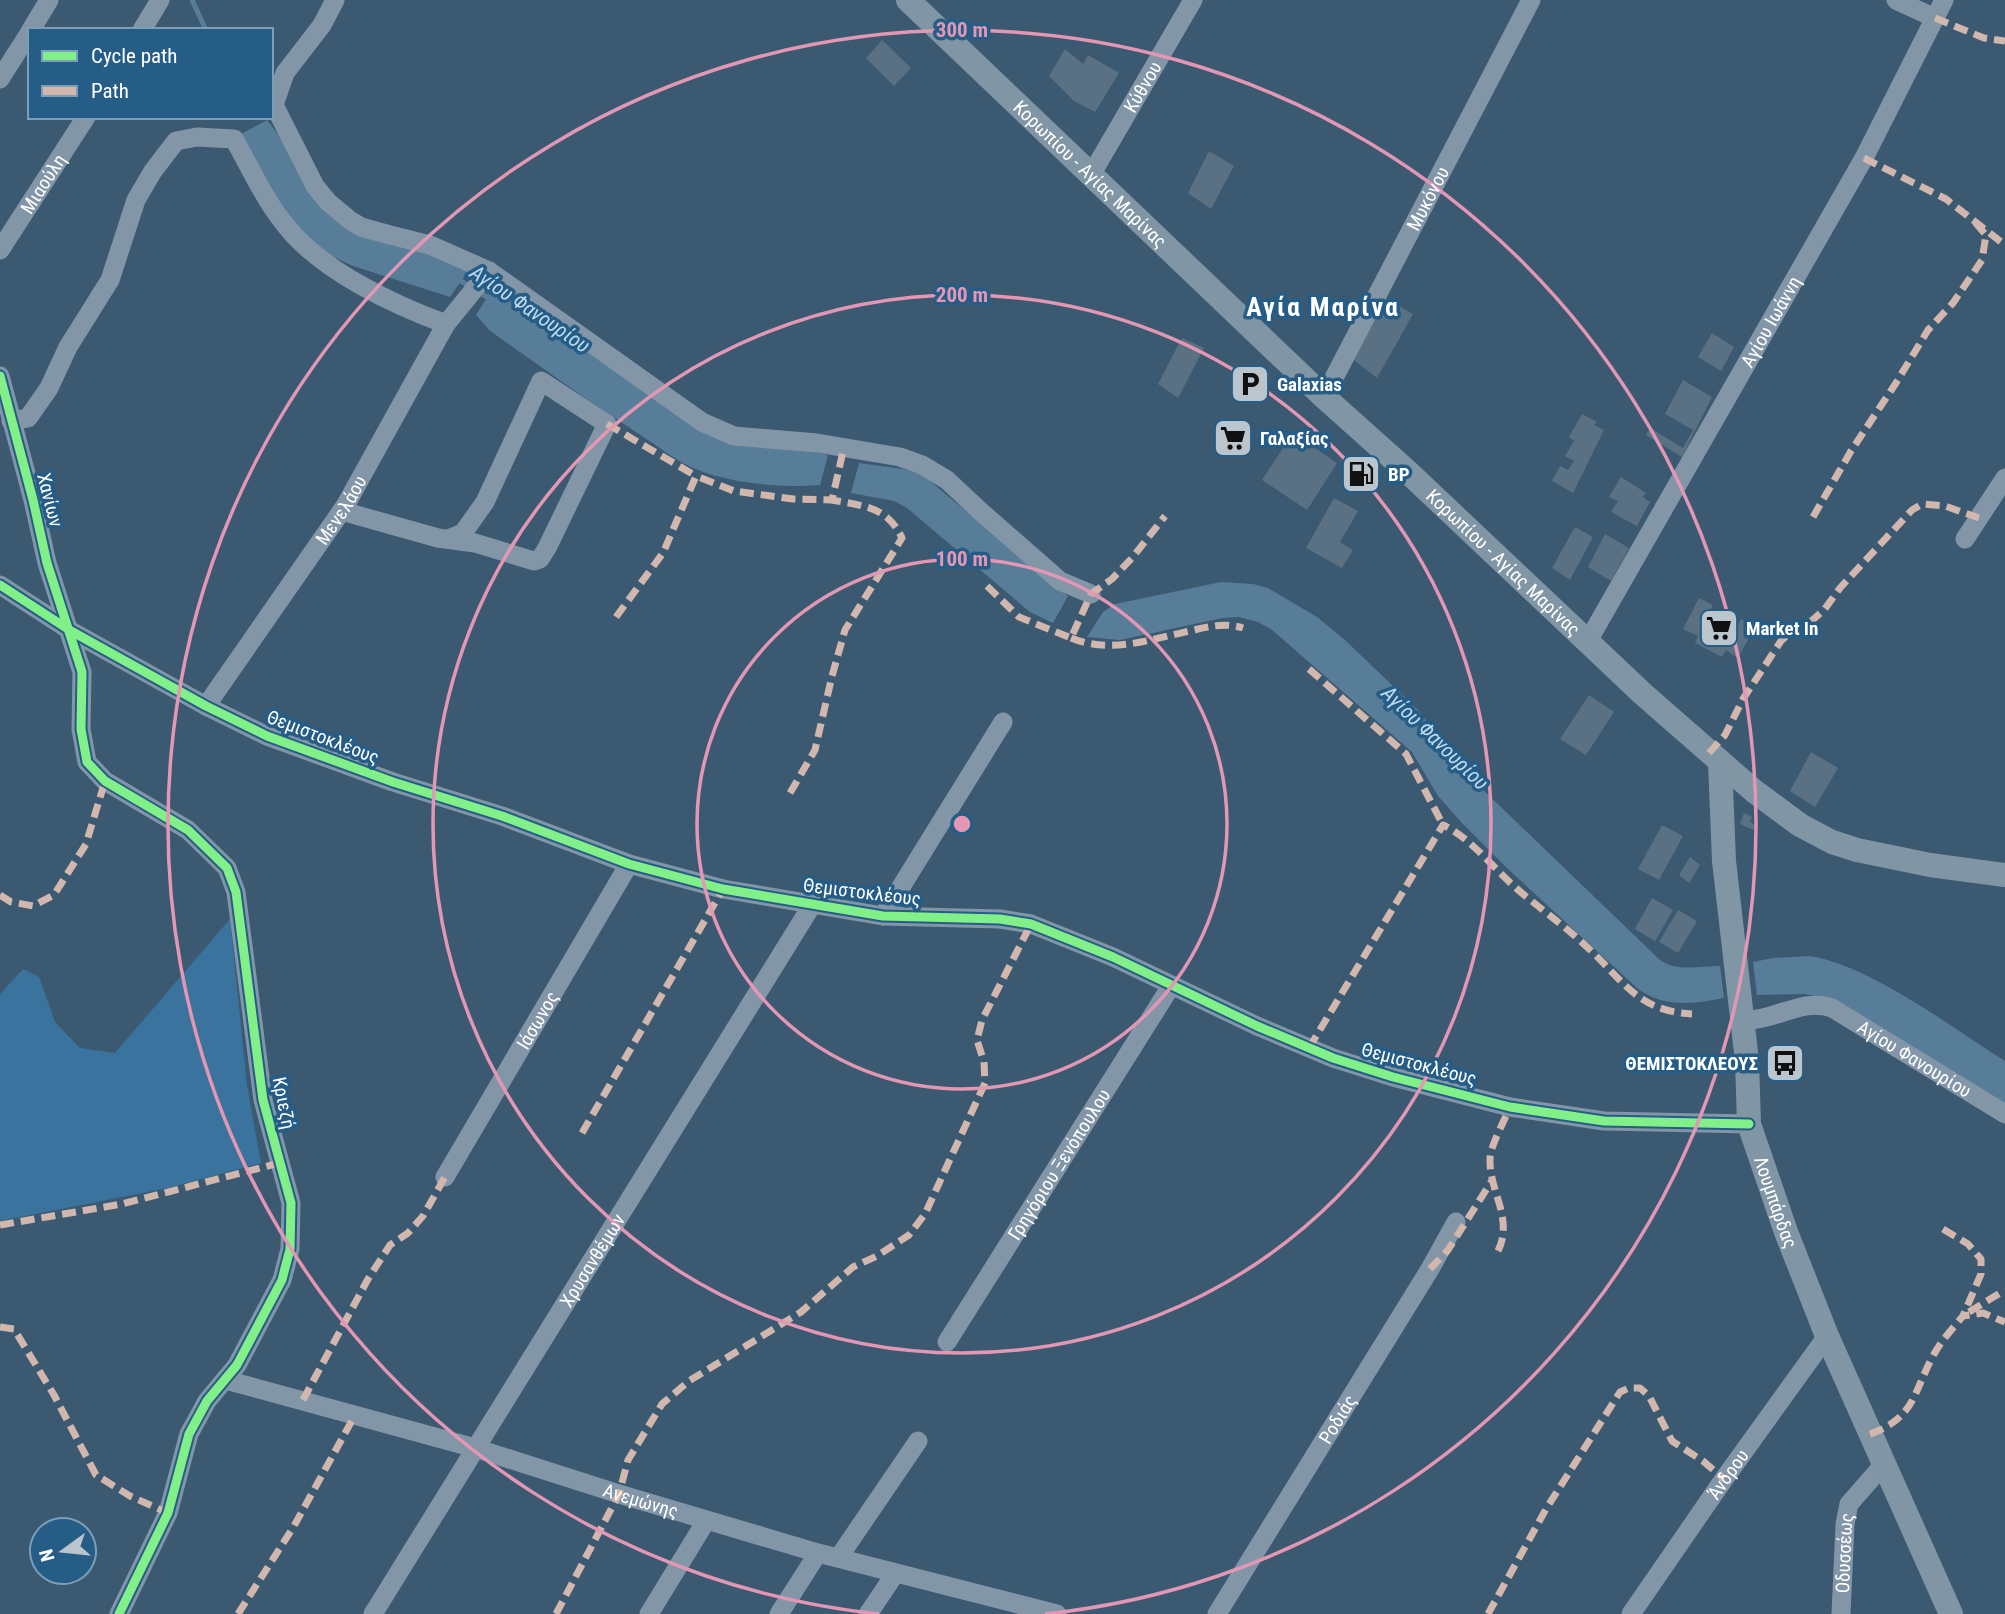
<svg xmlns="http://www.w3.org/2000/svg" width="2005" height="1614" font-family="'Roboto Condensed',sans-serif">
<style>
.green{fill:#3a739d}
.water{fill:#587d99}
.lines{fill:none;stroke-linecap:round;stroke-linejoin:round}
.stream{stroke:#587d99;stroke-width:5}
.building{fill:#597183}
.minor{stroke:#8296a7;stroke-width:19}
.major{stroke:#8196a4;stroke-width:24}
.quiet{stroke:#d1b7ad;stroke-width:7;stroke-dasharray:14 7;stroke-linecap:butt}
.cycleway-casing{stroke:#255d87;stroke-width:13}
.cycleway{stroke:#82f089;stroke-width:9}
.ring{fill:none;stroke:#e497b5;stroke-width:3.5}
.labels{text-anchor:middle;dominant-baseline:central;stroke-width:7;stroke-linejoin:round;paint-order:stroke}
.street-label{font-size:19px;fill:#fff;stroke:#255d87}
.poi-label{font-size:19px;font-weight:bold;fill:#fff;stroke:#255d87;text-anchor:start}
.water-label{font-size:21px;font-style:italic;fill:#bddbf0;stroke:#255d87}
.district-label{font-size:26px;font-weight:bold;letter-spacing:2px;fill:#fff;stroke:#255d87}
.centre{fill:#e497b5;stroke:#255d87;stroke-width:3.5}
.ring-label{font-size:21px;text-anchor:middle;font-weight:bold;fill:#e497b5;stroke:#255d87;stroke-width:7;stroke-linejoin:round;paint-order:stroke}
</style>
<rect width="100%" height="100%" fill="#3b5a71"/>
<path class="green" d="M230 919 247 1085 261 1163 168 1188 0 1221V994L23 969 39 977 55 1022 80 1048 115 1053Z"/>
<g class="water">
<path d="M267 120 281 138 314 193 468 271 450 297 353 266 323 252 288 221 241 134Z"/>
<path d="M493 288 516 300 693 424 828 455 820 485C781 488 735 484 698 470 677 462 658 446 639 434 588 401 538 365 489 330L476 315Z"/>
<path d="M859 463 903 469 917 473 930 481 1068 596 1053 623 1030 612 907 508 894 501 851 493Z"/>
<path d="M1221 582 1253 584 1268 588 1317 617 1346 641 1420 712 1453 761 1660 960C1676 972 1701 966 1720 966L1724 998C1694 1004 1663 1008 1637 988L1507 868 1462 823 1438 796 1412 752 1271 629 1258 622 1239 617 1222 618 1120 640 1087 637 1103 612 1115 604Z"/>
<path d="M1810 956C1871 966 1951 1027 2005 1061V1108L1819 997 1805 994 1757 995 1753 962 1773 958Z"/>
</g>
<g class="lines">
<g class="stream">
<path d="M192 0 206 30"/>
<path d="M456 278 492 300"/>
</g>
</g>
<g class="building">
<path d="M882 40 911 68 894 86 866 58Z"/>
<path d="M1065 49 1083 64 1088 55 1119 73 1095 112 1074 101 1049 76Z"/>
<path d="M1209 151 1234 166 1211 209 1188 193Z"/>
<path d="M1387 299 1413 314 1377 378 1350 357Z"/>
<path d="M1712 333 1734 347 1721 371 1698 357Z"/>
<path d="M1182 338 1204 348 1178 398 1158 384Z"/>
<path d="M1683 380 1712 397 1682 457 1646 435 1650 428 1683 448 1693 430 1665 414Z"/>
<path d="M1582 414 1597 422 1594 425 1604 430 1573 493 1552 481 1560 466 1568 470 1574 461 1565 456 1574 441 1569 437Z"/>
<path d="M1293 433 1337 463 1307 510 1262 480Z"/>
<path d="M1360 463 1375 477 1363 490 1347 476Z"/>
<path d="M1621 477 1646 493 1643 497 1650 502 1637 526 1611 512 1618 501 1609 497Z"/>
<path d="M1334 498 1358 511 1340 542 1353 550 1342 568 1306 548Z"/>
<path d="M1575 527 1593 537 1570 580 1552 568Z"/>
<path d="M1605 534 1629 548 1611 581 1588 567Z"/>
<path d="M1699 598 1713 605 1709 613 1737 627 1741 619 1755 627 1738 658 1726 650 1722 657 1695 643 1698 636 1683 629Z"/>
<path d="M1589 695 1614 712 1586 755 1560 739Z"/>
<path d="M1811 752 1838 768 1815 807 1790 791Z"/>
<path d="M1744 813 1752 817 1750 822 1756 825 1753 830 1740 824Z"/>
<path d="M1662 825 1683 836 1659 880 1638 869Z"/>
<path d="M1690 857 1700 865 1689 883 1679 875Z"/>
<path d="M1652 898 1673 910 1655 941 1635 929Z"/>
<path d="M1678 910 1697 921 1678 953 1659 942Z"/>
</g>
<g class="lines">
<g class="minor">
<path d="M335 0 322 25 285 73 274 105 315 186 328 202 351 221 361 227 390 235 430 245 489 271 702 422 734 436 817 443 900 457 922 465 947 480 979 510 1060 581 1091 594"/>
<path d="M1896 0 1935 18"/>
<path d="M31 30 49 0"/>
<path d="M142 30 160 0"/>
<path d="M0 79 30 32"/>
<path id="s1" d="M1091 175 1193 0"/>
<path id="s2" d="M0 250 86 117"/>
<path d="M0 376 33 500 47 563 82 672 81 729 87 762 105 781 188 830 227 868 236 892 263 1100 291 1203 290 1249 282 1280 237 1365 207 1401 189 1434 168 1513 119 1614"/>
<path id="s3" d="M1324 397 1531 0"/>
<path d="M11 421 28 418 49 388 68 347 110 280 136 200 153 171 176 141 197 137 234 139C251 169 265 201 287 227 322 271 394 305 446 324"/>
<path d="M342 511 438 538 475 543 534 561 540 559 547 548 607 424 541 381 485 502 463 533 448 539"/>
<path d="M1965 539 2005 478"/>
<path d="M0 585 71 631 206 706 267 736 393 782 502 816 629 864 723 889 883 916 1000 919 1031 924 1113 957 1257 1026 1333 1058 1393 1077 1510 1107 1604 1121 1749 1124"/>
<path id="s4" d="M1588 641 1864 158 1944 0"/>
<path id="s5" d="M206 706 345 506 446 324 489 271"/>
<path d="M883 916 1003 722"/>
<path id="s6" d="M1742 1020C1775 1022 1801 997 1832 1008L2005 1114"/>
<path id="s7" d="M445 1177 629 864"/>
<path id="s8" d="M947 1342 1171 986"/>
<path id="s9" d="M226 1380 475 1448 619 1494 818 1553 1057 1614"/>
<path d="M839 1557 918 1441"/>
<path id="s10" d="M373 1614 812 905"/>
<path d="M649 1614 706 1521"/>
<path d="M779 1614 818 1553"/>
<path d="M868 1614 895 1574"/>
<path id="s11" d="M1217 1614 1430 1269 1456 1222"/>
<path id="s12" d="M1631 1614 1724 1479 1827 1336"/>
<path id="s13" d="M1841 1614 1845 1524 1849 1504 1884 1464"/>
</g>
<g class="major">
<path id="s14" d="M908 0 1324 397 1409 473 1643 694 1754 791 1800 825 1832 842 1857 850 1930 865 2005 875"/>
<path id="s15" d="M1720 762 1724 861 1747 1061 1749 1124 1786 1232 1827 1336 1951 1614"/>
</g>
<g class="quiet">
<path d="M1935 18 1984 38 2005 41"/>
<path d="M1864 158 1946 199 2005 245"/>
<path d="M607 424 696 476"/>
<path d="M1813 517 1851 451 1896 383 1928 330 1953 303 1982 260 1986 235 1974 221"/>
<path d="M987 586 1019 617 1071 638 1091 594 1112 579 1132 558 1165 516"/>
<path d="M616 617 663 553 696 476 734 491 793 499 832 500 844 447"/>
<path d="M1071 638C1110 654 1149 640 1189 631 1208 627 1224 622 1243 628"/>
<path d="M1309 669 1406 754 1443 825"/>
<path d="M1709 753 1725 735 1743 699 1781 641 1791 632 1807 625 1824 610 1840 588 1912 510 1922 504 1945 506 1979 518"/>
<path d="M790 793 815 750 832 676 845 630 902 538C887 506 863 506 832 500"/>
<path d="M0 895 11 902 33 906 54 895 86 844 105 781"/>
<path d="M1309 1048 1443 825C1472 839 1492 867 1516 888 1539 908 1565 926 1587 947 1624 981 1637 1011 1692 1014"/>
<path d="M582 1133 723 889"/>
<path d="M0 1225 122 1204 279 1163"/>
<path d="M1943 1229 1968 1244 1981 1259V1274L1963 1316"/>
<path d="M1498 1251C1514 1218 1489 1192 1490 1159 1490 1146 1505 1120 1510 1107"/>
<path d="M1430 1269 1448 1250 1493 1179"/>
<path d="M1969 1312 2005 1290"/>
<path d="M0 1327 14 1329 54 1395 96 1475 130 1496 168 1513"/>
<path d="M303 1400 368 1279 390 1245 408 1233 423 1216 445 1177"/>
<path d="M1870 1434C1915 1418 1913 1393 1933 1356 1941 1341 1953 1328 1963 1316L1983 1313 2005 1322"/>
<path d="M238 1614 294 1526 355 1415"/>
<path d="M556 1614 619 1494 628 1460 662 1404 689 1381 801 1312 853 1267 877 1256 909 1235 925 1214 985 1083 984 1062 977 1040 982 1020 1031 924"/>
<path d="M1488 1614 1546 1509 1620 1392 1629 1388H1640L1649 1396 1672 1441 1703 1461 1724 1479"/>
</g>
<g class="cycleway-casing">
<g id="cycleway">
<path d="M0 376 33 500 47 563 82 672 81 729 87 762 105 781 188 830 227 868 236 892 263 1100 291 1203 290 1249 282 1280 237 1365 207 1401 189 1434 168 1513 119 1614"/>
<path d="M0 585 71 631 206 706 267 736 393 782 502 816 629 864 723 889 883 916 1000 919 1031 924 1113 957 1257 1026 1333 1058 1393 1077 1510 1107 1604 1121 1749 1124"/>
</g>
</g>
<use href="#cycleway" class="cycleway"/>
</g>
<g class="ring">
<circle cx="962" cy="824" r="265"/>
<circle cx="962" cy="824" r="529"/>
<path d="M879 1614A794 794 0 1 1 1045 1614"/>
</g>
<defs>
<g id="parking-square" transform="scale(2.0125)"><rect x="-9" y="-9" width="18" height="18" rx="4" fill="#bac5cd" stroke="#255d87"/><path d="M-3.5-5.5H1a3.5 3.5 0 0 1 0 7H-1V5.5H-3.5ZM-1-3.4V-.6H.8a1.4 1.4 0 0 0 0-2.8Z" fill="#111"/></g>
<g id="supermarket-square" transform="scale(2.0125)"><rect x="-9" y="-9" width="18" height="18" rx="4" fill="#bac5cd" stroke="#255d87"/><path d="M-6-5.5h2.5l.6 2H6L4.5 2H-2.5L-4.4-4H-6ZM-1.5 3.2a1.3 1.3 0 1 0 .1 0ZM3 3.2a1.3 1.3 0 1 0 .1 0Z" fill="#111"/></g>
<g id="fuel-square" transform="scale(2.0125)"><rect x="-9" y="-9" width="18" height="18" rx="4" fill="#bac5cd" stroke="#255d87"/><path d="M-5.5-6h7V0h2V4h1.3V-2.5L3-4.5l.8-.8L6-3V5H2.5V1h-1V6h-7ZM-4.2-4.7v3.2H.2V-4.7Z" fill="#111"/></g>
<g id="bus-square" transform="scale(2.0125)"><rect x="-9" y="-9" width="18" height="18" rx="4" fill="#bac5cd" stroke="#255d87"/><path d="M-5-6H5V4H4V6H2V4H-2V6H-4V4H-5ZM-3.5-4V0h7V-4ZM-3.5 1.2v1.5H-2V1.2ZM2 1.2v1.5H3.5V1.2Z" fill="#111"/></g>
</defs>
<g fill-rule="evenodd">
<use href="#parking-square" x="1250" y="384"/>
<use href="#supermarket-square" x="1233" y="438"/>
<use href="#fuel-square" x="1361" y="474"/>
<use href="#supermarket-square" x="1719" y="628"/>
<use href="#bus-square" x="1785" y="1063"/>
</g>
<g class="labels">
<g class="street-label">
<text stroke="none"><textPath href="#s1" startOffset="102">Κύθνου</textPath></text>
<text stroke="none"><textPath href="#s14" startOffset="252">Κορωπίου - Αγίας Μαρίνας</textPath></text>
<text stroke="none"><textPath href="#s2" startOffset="79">Μιαούλη</textPath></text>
<text stroke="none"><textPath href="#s3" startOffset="224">Μυκόνου</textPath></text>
<text stroke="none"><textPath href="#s4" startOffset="368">Αγίου Ιωάννη</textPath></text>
<text transform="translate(50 500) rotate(76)">Χανίων</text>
<text stroke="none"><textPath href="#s5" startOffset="238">Μενελάου</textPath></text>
<text stroke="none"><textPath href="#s14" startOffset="819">Κορωπίου - Αγίας Μαρίνας</textPath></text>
<text transform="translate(323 737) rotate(21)">Θεμιστοκλέους</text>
<text transform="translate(862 892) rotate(7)">Θεμιστοκλέους</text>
<text stroke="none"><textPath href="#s7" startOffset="182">Ιάσωνος</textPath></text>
<text stroke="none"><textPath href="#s6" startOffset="189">Αγίου Φανουρίου</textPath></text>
<text transform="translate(1419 1064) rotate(15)">Θεμιστοκλέους</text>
<text transform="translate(284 1103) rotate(79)">Κριεζή</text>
<text stroke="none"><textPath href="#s8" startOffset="210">Γρηγόριου Ξενόπουλου</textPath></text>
<text stroke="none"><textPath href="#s15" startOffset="446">Λουμπάρδας</textPath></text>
<text stroke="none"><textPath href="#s10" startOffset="416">Χρυσανθέμων</textPath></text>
<text stroke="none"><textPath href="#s11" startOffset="229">Ροδιάς</textPath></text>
<text stroke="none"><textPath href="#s12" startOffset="170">Άνδρου</textPath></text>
<text stroke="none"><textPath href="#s9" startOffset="432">Ανεμώνης</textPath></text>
<text stroke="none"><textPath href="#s13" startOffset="61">Οδυσσέως</textPath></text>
</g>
<g class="poi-label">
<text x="1277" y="384">Galaxias</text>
<text x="1260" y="438">Γαλαξίας</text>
<text x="1388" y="474">BP</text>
<text x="1746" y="628">Market In</text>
<text x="1758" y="1063" text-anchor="end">ΘΕΜΙΣΤΟΚΛΕΟΥΣ</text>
</g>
<g class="water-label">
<text transform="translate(530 309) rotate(34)">Αγίου Φανουρίου</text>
<text transform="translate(1435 738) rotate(44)">Αγίου Φανουρίου</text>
</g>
<g class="district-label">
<text x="1323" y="307">Αγία Μαρίνα</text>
</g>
</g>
<circle cx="962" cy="824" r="10" class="centre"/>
<g class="ring-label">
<text x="962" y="37">300 m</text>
<text x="962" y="302">200 m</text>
<text x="962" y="566">100 m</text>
</g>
<rect x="28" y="28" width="245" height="91" fill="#255d87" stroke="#7c9eb7" stroke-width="2"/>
<rect x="42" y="51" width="35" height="10" fill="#82f089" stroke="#7c9eb7" stroke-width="2"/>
<text x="91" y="63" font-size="21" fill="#ffffff">Cycle path</text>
<rect x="42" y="86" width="35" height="10" fill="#d1b7ad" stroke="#7c9eb7" stroke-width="2"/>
<text x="91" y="98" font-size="21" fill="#ffffff">Path</text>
<g transform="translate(63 1551) rotate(255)"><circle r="33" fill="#255d87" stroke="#7c9eb7" stroke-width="2"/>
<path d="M0-5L12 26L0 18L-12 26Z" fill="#bac5cd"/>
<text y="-10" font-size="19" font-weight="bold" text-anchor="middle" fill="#ffffff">N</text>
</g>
</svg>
